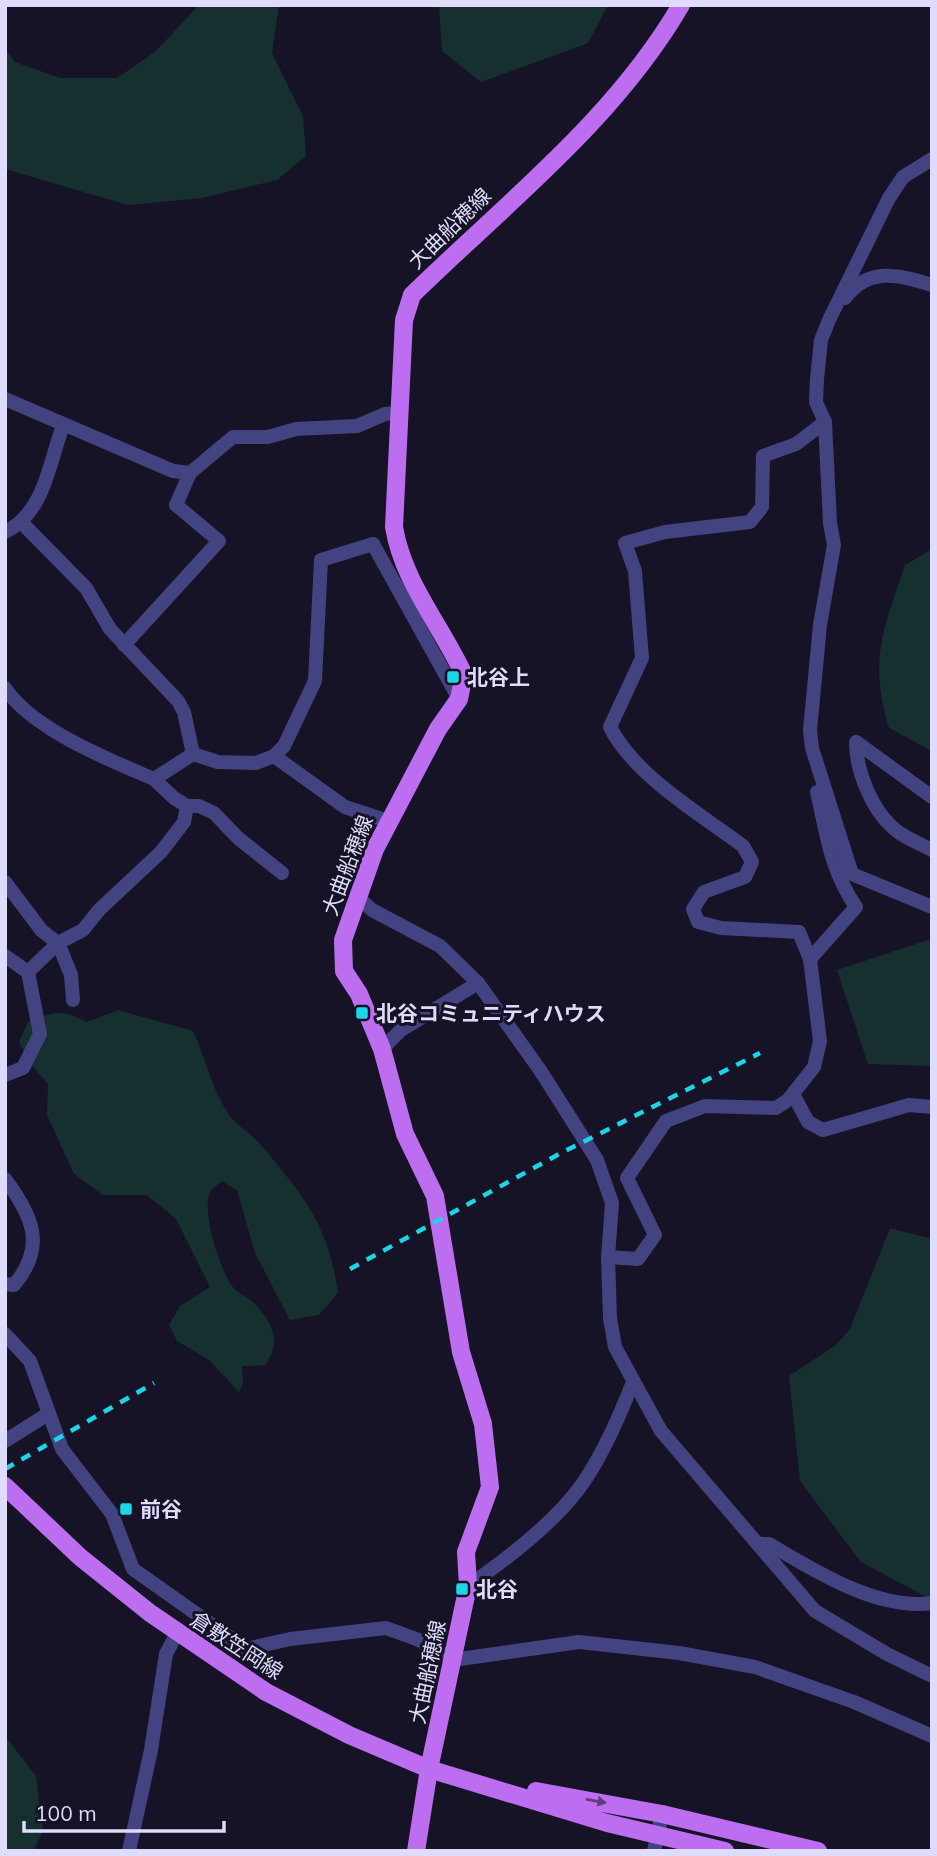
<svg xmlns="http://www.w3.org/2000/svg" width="937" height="1856" font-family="Mulish,'Noto Sans JP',sans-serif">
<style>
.green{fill:#16302f}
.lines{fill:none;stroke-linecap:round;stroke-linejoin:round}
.minor{stroke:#444381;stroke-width:14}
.major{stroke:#bd6ef0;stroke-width:18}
.rail{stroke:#1cd6e7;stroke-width:4.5;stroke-dasharray:10 9;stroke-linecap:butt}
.oneway{fill:#613c81}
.poi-dot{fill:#1cd6e7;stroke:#161327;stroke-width:2.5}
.labels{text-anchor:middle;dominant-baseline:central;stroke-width:6;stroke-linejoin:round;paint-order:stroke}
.street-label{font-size:21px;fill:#dfdcfb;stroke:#161327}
.poi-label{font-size:21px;font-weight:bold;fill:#dfdcfb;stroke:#161327;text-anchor:start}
</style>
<rect width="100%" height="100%" fill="#161327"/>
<g class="green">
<path d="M199 5H279L272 53 303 116 306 156 277 180 202 198 128 205 5 169V49L15 62 60 78H117L155 52Z"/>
<path d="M608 5 588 43 481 82 442 51 439 5Z"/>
<path d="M932 549V751L889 728C869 659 883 631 905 565Z"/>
<path d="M928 940 932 942V1066L868 1064 837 970Z"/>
<path d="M118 1010 193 1031C206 1059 211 1088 229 1115 237 1126 251 1133 260 1144 304 1196 328 1224 338 1293L319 1315 290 1320 255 1253 237 1190 222 1181C218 1184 213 1188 210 1192 201 1211 220 1270 232 1286 238 1294 248 1297 254 1303 273 1323 282 1342 265 1365L242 1366 243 1383 239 1392 209 1360 177 1341 169 1325 180 1306 210 1287 176 1219 147 1195H103L74 1174 47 1115 48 1084 31 1064 19 1042 28 1022C55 1011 61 1009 87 1022Z"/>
<path d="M890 1228 932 1239V1600L861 1562 800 1481 789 1376 836 1345 850 1329Z"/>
<path d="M5 1736 36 1776 43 1831 33 1851H5Z"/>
</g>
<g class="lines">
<g class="minor">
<path d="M932 159 903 177 889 198 829 320 821 340 817 379 816 402 825 422 830 523 834 545 820 625 810 730 812 748 852 874 932 907"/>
<path d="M845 298C869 266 899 275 932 285"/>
<path d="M5 399 173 471 190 473 233 437H268L296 429 357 426 385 414 399 413"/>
<path d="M21 522 86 588 110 629 178 701 184 712 193 754"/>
<path d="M5 532C45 513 49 462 63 426"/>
<path d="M124 645 219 541 176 505 190 473"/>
<path d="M5 688C32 729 109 760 154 779"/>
<path d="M274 756 345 807 388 821"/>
<path d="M932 797 856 742C856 772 873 813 897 831 907 839 921 844 932 850"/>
<path d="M187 806H199L214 813 238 838 282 873"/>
<path d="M5 882 42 931 58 943 71 975 73 1000"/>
<path d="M357 896 372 910 440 946 478 983 540 1070 597 1160 612 1203 608 1257 610 1318 615 1347 661 1431 815 1611 887 1654 932 1676"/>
<path d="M5 956 28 972 40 1034 23 1068 5 1075"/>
<path d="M810 959 856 907C830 869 827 835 817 792"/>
<path d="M28 972 58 943 83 930 99 910 161 852 184 822 187 806 174 798 154 779 193 754 218 762 256 763 274 756 284 746 315 681 321 560 373 544 459 699"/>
<path d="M382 1049 401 1030 478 983"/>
<path d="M793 1094 808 1122 823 1130 909 1105 932 1107"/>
<path d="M5 1179C32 1215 47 1246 14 1285L5 1284"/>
<path d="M608 1257 638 1259 655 1235 627 1178 666 1121 705 1106 776 1108 788 1100 814 1067 820 1041 810 959 799 932 721 928 698 922 693 909 704 892 745 877 752 862 743 846C700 814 634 775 610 727L642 658 635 571 625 543 665 532 750 522 762 507 763 456 796 444 825 422"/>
<path d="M5 1334 30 1361 62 1449 112 1514 133 1569 246 1649 290 1639 386 1628 419 1640 453 1660 579 1642 679 1653 755 1667 854 1702 932 1736"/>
<path d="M5 1441 48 1414"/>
<path d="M758 1544H769C814 1570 877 1611 932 1603"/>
<path d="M468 1586C507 1559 556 1522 583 1483 604 1452 619 1417 633 1382"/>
<path d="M129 1851 151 1750 166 1654 177 1633"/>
<path d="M654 1851 662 1814"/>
</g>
<g class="major">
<path d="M5 1486 80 1557 150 1613 266 1692 349 1735 429 1769 607 1823 725 1851"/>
<path d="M536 1791 662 1814 818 1851"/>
<path d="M416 1851 429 1769 468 1586 466 1552 490 1487 483 1424 461 1352 435 1196 405 1134 382 1049 359 994 344 971 343 940 375 849 438 729 459 699 464 675C441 625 403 582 394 527L404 320 412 295C506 203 614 120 681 5"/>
</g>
<g class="rail">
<path d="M350 1269 561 1153 760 1053"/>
<path d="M5 1469 154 1383"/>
</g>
</g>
<defs><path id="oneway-solid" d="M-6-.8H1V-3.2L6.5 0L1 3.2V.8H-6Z" transform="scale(1.75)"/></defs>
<use class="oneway" href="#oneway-solid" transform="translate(596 1801) rotate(10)"/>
<g class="poi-dot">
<rect x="446" y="670" width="14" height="14" rx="3.5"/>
<rect x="355" y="1006" width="14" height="14" rx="3.5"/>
<rect x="119" y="1502" width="14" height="14" rx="3.5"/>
<rect x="455" y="1582" width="14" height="14" rx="3.5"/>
</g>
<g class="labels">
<g class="street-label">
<text transform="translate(449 228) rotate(-44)">大曲船穂線</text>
<text transform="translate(347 865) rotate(-69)">大曲船穂線</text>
<text transform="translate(237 1645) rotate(33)">倉敷笠岡線</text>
<text transform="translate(427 1672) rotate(-78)">大曲船穂線</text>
</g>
<g class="poi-label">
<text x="467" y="677">北谷上</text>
<text x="376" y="1013">北谷コミュニティハウス</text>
<text x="140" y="1509">前谷</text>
<text x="476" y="1589">北谷</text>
</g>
</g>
<rect width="937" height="1856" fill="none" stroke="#dfdcfb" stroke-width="14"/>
<path d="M24 1821v10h200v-10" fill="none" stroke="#dfdcfb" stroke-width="3.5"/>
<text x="35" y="1821" font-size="21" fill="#dfdcfb" stroke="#161327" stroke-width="5" paint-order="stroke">100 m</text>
</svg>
